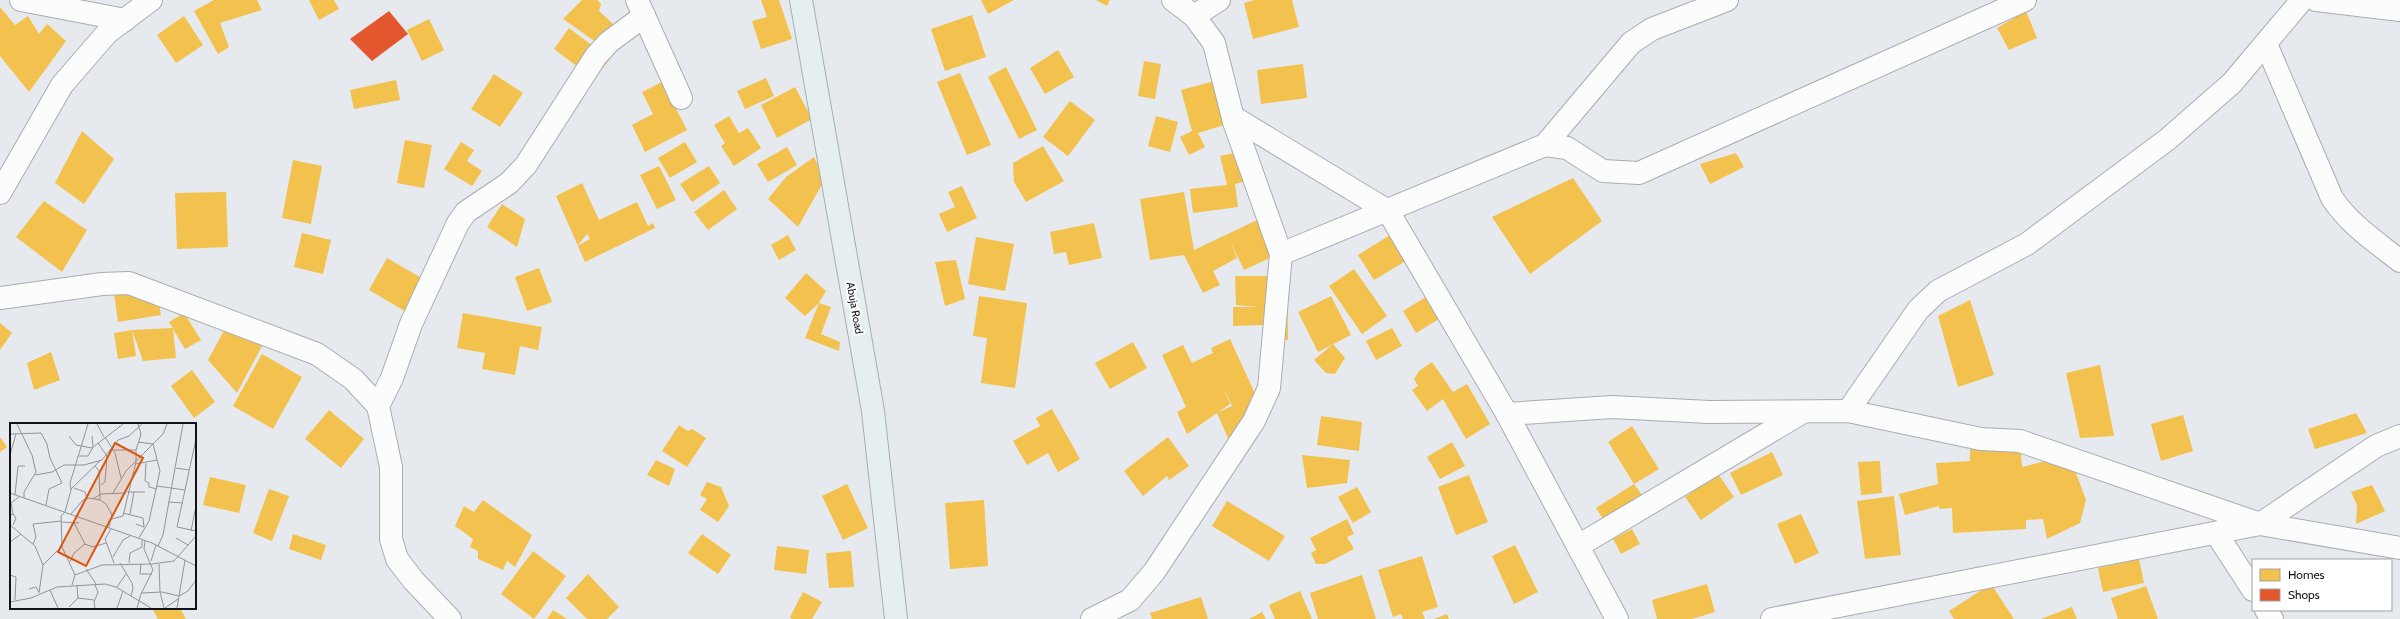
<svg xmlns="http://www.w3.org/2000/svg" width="2400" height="619" font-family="Cabin,sans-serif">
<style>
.homes{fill:#f2c14e;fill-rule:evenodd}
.shops{fill:#e4572e}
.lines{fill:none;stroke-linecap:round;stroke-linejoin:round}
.minor-casing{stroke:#aaacb0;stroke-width:24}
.major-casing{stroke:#9fb1b4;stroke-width:24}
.minor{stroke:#fbfcfc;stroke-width:22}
.major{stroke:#e5eff0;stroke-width:22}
.labels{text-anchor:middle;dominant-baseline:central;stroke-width:4;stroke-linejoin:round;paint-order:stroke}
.street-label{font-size:11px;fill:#111316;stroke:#fff}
.inset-road{fill:none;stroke:#919498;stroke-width:1}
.view{fill:#dd560c;fill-opacity:0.15;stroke:#dd560c;stroke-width:2}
.inset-edge{fill:none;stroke:#111316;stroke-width:2}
</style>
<rect width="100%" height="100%" fill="#e6eaee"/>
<g class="homes">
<path d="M214 0H257L262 10 220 23 229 47 218 54 194 11Z"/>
<path d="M309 0H334L339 9 319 20Z"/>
<path d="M582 0H597L601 4 599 11 625 35 610 52 563 19Z"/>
<path d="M761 0H779L792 39 761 49 752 21 767 17Z"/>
<path d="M981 0H1014L988 14Z"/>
<path d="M1096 0H1110L1107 6Z"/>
<path d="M1255 0H1292L1299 27 1253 39 1244 3Z"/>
<path d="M0 7 15 25 28 16 39 34 47 24 66 41 29 92 0 56Z"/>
<path d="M2026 11 2037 38 2009 50 1997 28Z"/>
<path d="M972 15 986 57 945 71 931 29Z"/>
<path d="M184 16 203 45 176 63 157 35Z"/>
<path d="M429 19 444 50 422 61 407 30Z"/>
<path d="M569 28 610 59 594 79 554 49Z"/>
<path d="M1058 50 1074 77 1045 94 1030 68Z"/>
<path d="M1144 61 1161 64 1155 99 1138 96Z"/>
<path d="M1303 64 1307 98 1261 104 1257 70Z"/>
<path d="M1006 67 1037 130 1019 139 988 77Z"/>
<path d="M960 73 991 145 967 155 937 82Z"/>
<path d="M494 74 523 93 500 127 471 109Z"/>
<path d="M766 78 774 96 745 109 737 91Z"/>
<path d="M1222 79 1234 122 1198 133 1205 147 1189 155 1180 137 1192 131 1181 90Z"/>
<path d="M396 80 400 100 354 109 350 90Z"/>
<path d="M662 82 687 130 645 152 632 125 653 114 642 92Z"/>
<path d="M795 87 812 119 777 138 761 105Z"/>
<path d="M1070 101 1095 120 1068 156 1043 137Z"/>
<path d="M729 116 739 133 748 128 761 148 734 166 721 146 725 143 714 125Z"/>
<path d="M1156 116 1178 122 1170 152 1148 146Z"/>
<path d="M82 131 114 159 84 204 55 183Z"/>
<path d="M405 140 432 145 424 188 397 183Z"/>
<path d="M461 142 474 150 467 161 482 171 472 186 444 169Z"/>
<path d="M685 142 697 162 670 178 658 158Z"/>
<path d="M1043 146 1064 181 1026 202 1014 182 1013 163Z"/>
<path d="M787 147 797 165 768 182 757 164Z"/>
<path d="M1248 150 1254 179 1235 184 1238 207 1193 213 1190 189 1227 185 1220 156Z"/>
<path d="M1736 153 1744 167 1710 184 1700 164Z"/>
<path d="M814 157 825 179 798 227 768 199 786 177Z"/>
<path d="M293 160 322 166 311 224 282 218Z"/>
<path d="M659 166 676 200 657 209 640 175Z"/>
<path d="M709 166 720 183 692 202 680 184Z"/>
<path d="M1573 178 1602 221 1530 274 1492 217Z"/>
<path d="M582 183 599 220 637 202 648 226 653 223 655 228 585 262 556 196ZM587 234 590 239 577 246Z"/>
<path d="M962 186 977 218 947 232 939 214 955 207 948 192Z"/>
<path d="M724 190 737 209 708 230 694 212Z"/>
<path d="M226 192 228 247 177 249 175 193Z"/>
<path d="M1184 192 1194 250 1272 213 1289 249 1244 270 1230 241 1237 258 1213 271 1220 285 1203 293 1184 255 1150 260 1140 199Z"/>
<path d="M44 201 87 230 62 272 16 237Z"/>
<path d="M502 204 525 219 517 247 487 227Z"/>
<path d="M1094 223 1102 258 1069 265 1066 252 1054 254 1050 232Z"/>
<path d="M1403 227 1419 253 1374 280 1358 255Z"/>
<path d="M302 233 331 240 323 274 294 267Z"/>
<path d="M788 235 796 250 779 260 771 245Z"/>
<path d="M976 237 1014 244 1005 291 968 284Z"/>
<path d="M387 258 437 287 418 319 369 290Z"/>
<path d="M956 260 965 299 945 306 935 262Z"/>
<path d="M539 268 552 302 527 311 515 277Z"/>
<path d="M1354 269 1387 316 1362 334 1329 286Z"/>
<path d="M806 273 826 291 819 303 805 316 785 298Z"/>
<path d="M1235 276H1287L1288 340H1266L1263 313V325L1233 326V307H1259L1236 305Z"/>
<path d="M156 287 161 315 118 322 114 293Z"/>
<path d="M1439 289 1452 311 1416 333 1403 311Z"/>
<path d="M979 296 1027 303 1015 388 981 383 987 338 973 336Z"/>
<path d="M1331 296 1351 335 1318 352 1298 312Z"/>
<path d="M1970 300 1994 375 1958 387 1938 316Z"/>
<path d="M819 303 831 307 821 334 840 342 839 351 805 338Z"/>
<path d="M184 313 201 340 185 349 173 329 176 358 143 361 132 330 173 328 169 322Z"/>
<path d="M463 313 542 327 538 350 520 346 515 375 482 369 485 353 457 348Z"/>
<path d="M0 323 12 333 0 350Z"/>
<path d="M226 327 262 346 237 393 208 360Z"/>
<path d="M1392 328 1402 346 1376 360 1366 341Z"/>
<path d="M132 330 136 356 118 359 114 333Z"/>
<path d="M1230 339 1264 413 1248 430 1228 438 1217 413 1187 434 1177 412 1186 407 1162 355 1183 345 1192 363 1213 353 1211 348ZM1224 389 1232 406 1217 413 1230 404Z"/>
<path d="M1133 342 1147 368 1110 389 1095 363Z"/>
<path d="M1333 344 1345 358 1335 374 1326 373 1314 360Z"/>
<path d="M51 352 60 380 34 390 27 363Z"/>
<path d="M262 354 302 377 273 429 233 406Z"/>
<path d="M1432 362 1453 392 1467 384 1490 424 1466 439 1443 399 1427 411 1412 390 1418 386 1414 379 1419 371Z"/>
<path d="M2100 365 2114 436 2080 438 2066 373Z"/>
<path d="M192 370 215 402 194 418 171 386Z"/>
<path d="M1052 409 1080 459 1058 472 1048 453 1027 465 1013 441 1040 426 1036 418Z"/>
<path d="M329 410 364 439 341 468 305 439Z"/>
<path d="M2356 413 2367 433 2315 449 2308 429Z"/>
<path d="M2183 415 2193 451 2161 461 2151 424Z"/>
<path d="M1321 416 1362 422 1359 451 1317 445Z"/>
<path d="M679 425 688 431 692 429 706 438 687 467 662 451Z"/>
<path d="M1632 426 1659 469 1634 484 1608 442Z"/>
<path d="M0 437 7 447 0 452Z"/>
<path d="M1168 437 1189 466 1169 480 1167 476 1143 496 1124 471Z"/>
<path d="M2020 441 2022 467 2050 460 2073 465 2086 500 2080 523 2047 539 2043 519 2026 520V529L1953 533 1952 508 1939 509V506L1905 515 1899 494 1938 484 1936 463 1970 461V450L1981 443Z"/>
<path d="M1452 442 1465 466 1440 479 1427 457Z"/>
<path d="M1772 452 1783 475 1741 495 1730 473Z"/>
<path d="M1302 455 1350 460 1347 483 1307 488Z"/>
<path d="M656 460 675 469 669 486 647 475Z"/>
<path d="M1880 461 1882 493 1861 495 1858 462Z"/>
<path d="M1718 474 1734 497 1701 520 1685 497Z"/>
<path d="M1469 475 1488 522 1456 535 1438 487Z"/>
<path d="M210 477 246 485 239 513 203 505Z"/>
<path d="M707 482 721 487 729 506 718 522 700 510 707 499 700 495Z"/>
<path d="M847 484 868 528 843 540 822 496Z"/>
<path d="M1634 484 1648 503 1609 528 1596 508Z"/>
<path d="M2372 485 2385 511 2356 524 2357 505 2351 492Z"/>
<path d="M1357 487 1371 512 1353 523 1338 497Z"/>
<path d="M269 489 289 496 272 541 253 533Z"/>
<path d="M1894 496 1901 555 1865 559 1857 501Z"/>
<path d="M483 500 532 535 515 567 507 561 503 570 478 559V551L470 547 473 539 455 526 464 506 474 512Z"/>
<path d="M984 500 988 566 950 569 945 503Z"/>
<path d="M1227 501 1285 536 1269 561 1212 526Z"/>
<path d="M1801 514 1819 553 1795 564 1777 524Z"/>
<path d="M1347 519 1354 534 1347 537 1354 549 1325 564H1316L1311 553 1316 550 1310 538Z"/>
<path d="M1632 529 1640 544 1621 554 1613 539Z"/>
<path d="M293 534 326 545 321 560 289 549Z"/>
<path d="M702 534 731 555 718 574 688 553Z"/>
<path d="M1515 545 1538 592 1514 604 1492 556Z"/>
<path d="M777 546 809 550 806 574 774 570Z"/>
<path d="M533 551 566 576 534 619 501 594Z"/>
<path d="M851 551 854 587 829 588 826 553Z"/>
<path d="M1422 556 1438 607 1422 612 1425 619H1403L1401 614 1393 617 1378 570Z"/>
<path d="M2139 559 2144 583 2103 592 2098 568Z"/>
<path d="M588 574 619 607 607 619H587L566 598Z"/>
<path d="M1362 575 1376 619H1318L1310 593Z"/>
<path d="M1707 584 1715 612 1692 619H1657L1652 600Z"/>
<path d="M1991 584 2014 619H1954L1949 611Z"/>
<path d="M2146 586 2158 619H2118L2111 598Z"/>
<path d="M1300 591 1312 619H1275L1269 605Z"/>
<path d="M803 592 822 602 812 619H792L790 617Z"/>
<path d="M1201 597 1208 619H1152L1150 613Z"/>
<path d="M2072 607 2077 619H2041Z"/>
<path d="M152 608H180L186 619H158Z"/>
<path d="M553 610 567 619H547Z"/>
<path d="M1262 612 1266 619H1249Z"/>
<path d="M1447 614 1449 619H1434Z"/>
</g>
<path class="shops" d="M389 11 408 34 372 61 350 39Z"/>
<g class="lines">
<g class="minor-casing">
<g id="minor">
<path d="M21 0 125 20"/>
<path d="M637 0 681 98"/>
<path d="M2316 0 2400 10"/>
<path d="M1194 16 1219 0"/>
<path d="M2266 44 2332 198C2349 224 2376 242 2400 261"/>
<path d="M1233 117 1388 211 1507 414 1617 619"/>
<path d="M1545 145 1567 148 1603 171 1639 173 2025 0"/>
<path d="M0 193 62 85 107 33 151 0"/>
<path d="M1281 254 1545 145 1631 43 1652 29 1727 0"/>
<path d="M0 298 102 284 129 283 317 354 353 379 378 406 391 467V539L397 559 413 580 450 619"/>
<path d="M378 406 392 378 411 324 458 223 466 212 509 183 526 165 596 56 609 42 644 16"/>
<path d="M1848 411 1918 310 1938 291 2027 244 2168 139 2232 83 2302 0"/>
<path d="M1507 414 1612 407 1709 412 1848 411 1981 439 2020 441 2260 524 2400 548"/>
<path d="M2216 533 2253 590"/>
<path d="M1578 546 1803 412"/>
<path d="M2266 610 2272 619"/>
<path d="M1092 619 1130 600 1154 572 1254 421 1269 388 1281 254 1234 122 1214 43 1194 16 1173 0"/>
<path d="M1772 619 2260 524 2376 446 2400 436"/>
</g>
</g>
<g class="major-casing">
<path id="major" d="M801 0 873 411 896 619"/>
</g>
<use href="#minor" class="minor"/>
<use href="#major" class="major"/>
</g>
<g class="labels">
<g class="street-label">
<text transform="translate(855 308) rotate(80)">Abuja Road</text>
</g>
</g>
<g transform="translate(10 423)">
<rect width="186" height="186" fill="#e6eaee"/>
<path class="inset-road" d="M7 1 22 32 26 49 14 69V75M87 1 94 14M0 11 31 10 37 21 40 35 52 60 39 66 36 82M59 13 66 22 82 25 113 1M95 14 105 30 111 55M186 16 167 104 186 108M128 19 143 21 150 48 139 98 129 115M88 20 97 33 95 59 91 62M104 27H126M0 32 6 11M69 33H78L83 24 82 13M136 40 135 58 139 60V64L147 66M125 41 147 37M85 43 89 48 90 77M166 45 179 47M25 52 42 49 54 42H74L92 37 108 17 119 13 132 1M147 63 175 67M64 65 75 69 77 75M61 66 91 37M117 69H135M0 70 142 120 186 143M103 70 116 48 153 11 157 1M5 72 8 43H15M83 76 91 71 116 70M158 79 173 80M113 90 133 95 134 104 126 101M3 91 6 95 3 102M61 91 73 77 79 75 90 77 96 81 102 92 99 104M120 91 124 69M0 92 3 91 1 80 9 74M51 93 55 89 61 67 60 60 78 1M51 93 52 124 65 152M102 96 113 93 126 39V27L131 11 128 1M51 99 69 100M64 100 75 121 83 124 96 120M0 102 25 123 33 142M101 106 95 116 104 140M181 108 186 83M166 115 178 122M0 119 11 111M23 121 26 114 23 101 51 98M148 123 153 112 173 1M103 134 113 117 120 113M141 138 146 122M60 139 64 130 75 121M110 140 122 160 123 166 121 173M119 140 120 130 132 124V117M131 141 130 151H142M149 141 150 169 154 185M76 146 86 161M0 152 6 154 5 177M62 162 65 152 92 142 142 141 164 138 186 113M107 164 116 151M19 166 26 164 29 169M40 167 48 185M29 170 33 142 52 123M131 170 152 169 169 173 175 137M68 175 84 177M0 179 21 175 47 164 95 161 106 164 141 185M59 184 68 175 67 163M85 185 84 179 88 169 85 162M107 185 113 168M127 185 131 171 143 147 134 126 135 118M155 185 168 176M167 185 169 173 178 168 186 157"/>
<path class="view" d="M105 20 133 35 76 143 48 129Z"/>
<rect width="186" height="186" class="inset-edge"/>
</g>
<rect x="2252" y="559" width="140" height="52" fill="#ffffff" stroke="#a0a1a2"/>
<rect x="2260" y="569" width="20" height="12" fill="#f2c14e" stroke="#a0a1a2"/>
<text x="2288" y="579" font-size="12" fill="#111316">Homes</text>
<rect x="2260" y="589" width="20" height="12" fill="#e4572e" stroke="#a0a1a2"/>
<text x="2288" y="599" font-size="12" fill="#111316">Shops</text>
</svg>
